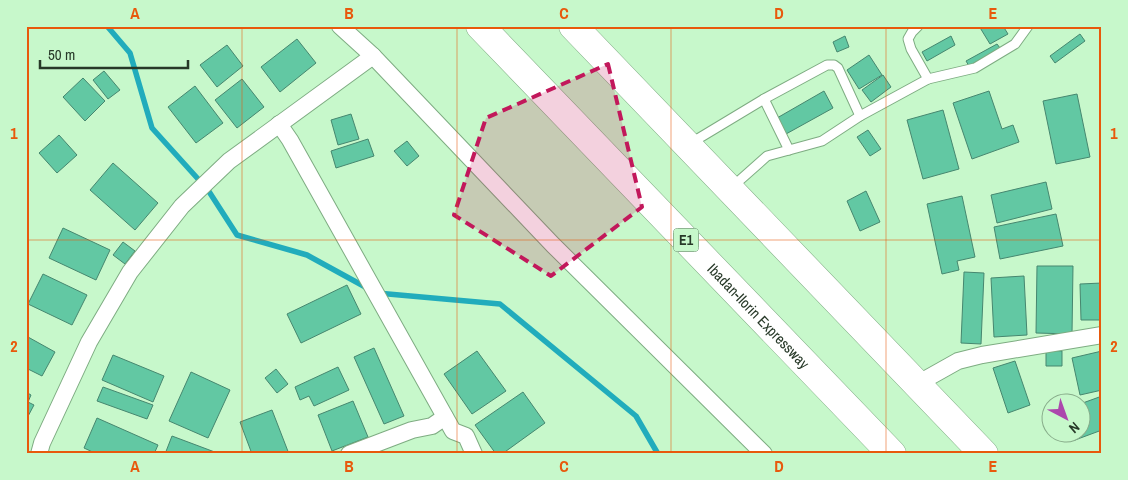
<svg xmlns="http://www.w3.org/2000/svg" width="1128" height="480" font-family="'Archivo Narrow',sans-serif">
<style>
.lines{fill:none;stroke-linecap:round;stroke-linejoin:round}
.stream{stroke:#21acbc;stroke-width:5.5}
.building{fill:#62c8a3;stroke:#46876f}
.lane-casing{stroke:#7eac82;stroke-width:11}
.street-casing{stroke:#7eac82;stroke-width:18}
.highway-casing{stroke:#7eac82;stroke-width:29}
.lane{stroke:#fff;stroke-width:9}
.street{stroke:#fff;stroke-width:16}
.highway{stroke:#fff;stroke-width:28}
.marked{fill:#c2185b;fill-opacity:0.2;stroke:#c2185b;stroke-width:4;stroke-dasharray:10 6;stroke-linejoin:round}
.grid{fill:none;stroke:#e8590c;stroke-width:1;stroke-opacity:0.55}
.labels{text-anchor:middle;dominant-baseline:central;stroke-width:4;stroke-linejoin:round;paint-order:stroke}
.shield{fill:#c7f8cb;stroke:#577259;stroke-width:1}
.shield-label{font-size:14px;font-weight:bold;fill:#273928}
.street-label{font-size:15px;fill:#273928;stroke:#c7f8cb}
.neatline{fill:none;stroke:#e8590c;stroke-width:2}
.grid-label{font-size:16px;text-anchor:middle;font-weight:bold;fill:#e8590c}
</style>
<rect width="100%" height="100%" fill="#c7f8cb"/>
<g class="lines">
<g class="stream">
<path d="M26 26H32"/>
<path d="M107 26 130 53 152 128 208 190 237 235 307 255 369 289"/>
<path d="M377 293 500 304 636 416 658 454"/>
</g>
</g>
<g class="building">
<path d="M979 26H1003L1008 34 990 44Z"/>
<path d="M1080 34 1085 41 1055 63 1050 56Z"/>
<path d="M845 36 849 47 837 52 833 42Z"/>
<path d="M951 36 955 45 927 61 922 52Z"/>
<path d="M297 39 316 63 280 92 261 67Z"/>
<path d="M997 44 1000 48 969 66 966 61Z"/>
<path d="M227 45 243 66 217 87 200 65Z"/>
<path d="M869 55 882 75 859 89 847 70Z"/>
<path d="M104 71 120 90 108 99 93 80Z"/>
<path d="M883 75 891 87 871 102 862 90Z"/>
<path d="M83 78 105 101 85 121 63 97Z"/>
<path d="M242 79 264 107 237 128 215 100Z"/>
<path d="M195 86 223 123 196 143 168 107Z"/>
<path d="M824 91 833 108 786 134 777 118Z"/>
<path d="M989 91 1002 129 1013 125 1019 142 972 159 953 103Z"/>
<path d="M1077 94 1090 157 1056 164 1043 101Z"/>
<path d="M943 110 959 169 923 179 907 120Z"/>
<path d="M351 114 359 139 338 145 331 120Z"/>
<path d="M868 130 881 149 870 156 857 137Z"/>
<path d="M59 135 77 155 57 173 39 153Z"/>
<path d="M368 139 374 156 336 168 331 151Z"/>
<path d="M407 141 419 156 407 166 394 151Z"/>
<path d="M113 163 158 203 135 230 90 190Z"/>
<path d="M1046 182 1052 209 997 223 991 195Z"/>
<path d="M866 191 880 222 860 231 847 201Z"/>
<path d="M962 196 975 257 957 261 959 270 942 274 927 204Z"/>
<path d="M1056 214 1063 246 1000 259 994 227Z"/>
<path d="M63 228 110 250 96 280 49 258Z"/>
<path d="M123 242 135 251 125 264 113 255Z"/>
<path d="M1037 266H1073L1072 334 1036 333Z"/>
<path d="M964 272 984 273 981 344 961 343Z"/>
<path d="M43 274 87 295 72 325 28 304Z"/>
<path d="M1024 276 1027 335 994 337 991 278Z"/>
<path d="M1102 283V320H1081L1080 284Z"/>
<path d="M347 285 361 314 301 343 287 314Z"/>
<path d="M28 337 55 352 42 376 26 368Z"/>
<path d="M374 348 404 416 384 424 354 357Z"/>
<path d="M1046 350 1062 351V366H1046Z"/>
<path d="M477 351 506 391 472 414 444 374Z"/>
<path d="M1102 351V390L1080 395 1072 358Z"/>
<path d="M113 355 164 376 153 402 102 380Z"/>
<path d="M1015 361 1030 405 1008 413 993 368Z"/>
<path d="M338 367 349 390 314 406 309 396 300 400 295 387Z"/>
<path d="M276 369 288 384 277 393 265 378Z"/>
<path d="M191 372 230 390 208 438 169 421Z"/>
<path d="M103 387 153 405 147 419 97 401Z"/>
<path d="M26 392 31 395 28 402 34 405 26 420Z"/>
<path d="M523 392 545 423 502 454H496L475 425Z"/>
<path d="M1102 396V430L1075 440 1072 432H1080V404Z"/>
<path d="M353 401 368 437 332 451 318 415Z"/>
<path d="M272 410 289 454H252L240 422Z"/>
<path d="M97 418 158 445 154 454H97L84 448Z"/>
<path d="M172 436 220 454H165Z"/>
</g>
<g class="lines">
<g class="lane-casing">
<g id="lane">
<path d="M918 26 912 32 908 39 911 49 928 79"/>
<path d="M764 99 789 150"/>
<path d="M691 143 764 99 827 65H834L838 68 860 116"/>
<path d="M731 188 767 156 822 141 860 116 928 79 975 68 1015 44 1028 26"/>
</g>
</g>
<g class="street-casing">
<g id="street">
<path d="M340 26 373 56 553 245 764 454"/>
<path d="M279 124 290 140 453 431 466 436 474 454"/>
<path d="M917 384 958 361 982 355 1102 335"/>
<path d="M39 454 42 443 89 342 130 272 182 206 229 161 373 56"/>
<path d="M349 454 412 430 432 426 445 417"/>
</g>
</g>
<g class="highway-casing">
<g id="highway">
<path id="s1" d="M480 26 892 454"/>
<path d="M573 26 984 454"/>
</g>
</g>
<use href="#lane" class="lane"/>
<use href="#street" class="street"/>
<use href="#highway" class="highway"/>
</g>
<path class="marked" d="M608 64 642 207 551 276 454 215 486 118Z"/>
<path class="grid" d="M242 26V454M457 26V454M671 26V454M886 26V454M26 240H1102"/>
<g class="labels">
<rect class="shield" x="673.5" y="228.5" width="25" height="23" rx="4"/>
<g class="shield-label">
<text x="686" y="240">E1</text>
</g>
<g class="street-label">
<text stroke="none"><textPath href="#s1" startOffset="402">Ibadan-Ilorin Expressway</textPath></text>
</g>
</g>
<rect width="1128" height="480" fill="none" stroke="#c7f8cb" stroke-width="55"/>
<g transform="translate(1066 418) rotate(139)"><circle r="24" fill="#c7f8cb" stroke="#87ac8a"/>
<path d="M0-4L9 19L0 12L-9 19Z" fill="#ac47ad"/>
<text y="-8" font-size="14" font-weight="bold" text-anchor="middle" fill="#273928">N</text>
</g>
<path d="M40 60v8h148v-8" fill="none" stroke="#273928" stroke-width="2.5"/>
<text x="48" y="60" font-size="15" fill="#273928" stroke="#c7f8cb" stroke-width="4" paint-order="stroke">50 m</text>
<rect x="28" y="28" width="1072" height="424" class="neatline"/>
<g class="grid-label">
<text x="135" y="19">A</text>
<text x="349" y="19">B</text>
<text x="564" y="19">C</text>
<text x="779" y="19">D</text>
<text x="993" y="19">E</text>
<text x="14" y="139">1</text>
<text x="1114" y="139">1</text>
<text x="14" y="352">2</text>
<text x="1114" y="352">2</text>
<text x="135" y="472">A</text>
<text x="349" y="472">B</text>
<text x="564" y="472">C</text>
<text x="779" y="472">D</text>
<text x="993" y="472">E</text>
</g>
</svg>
